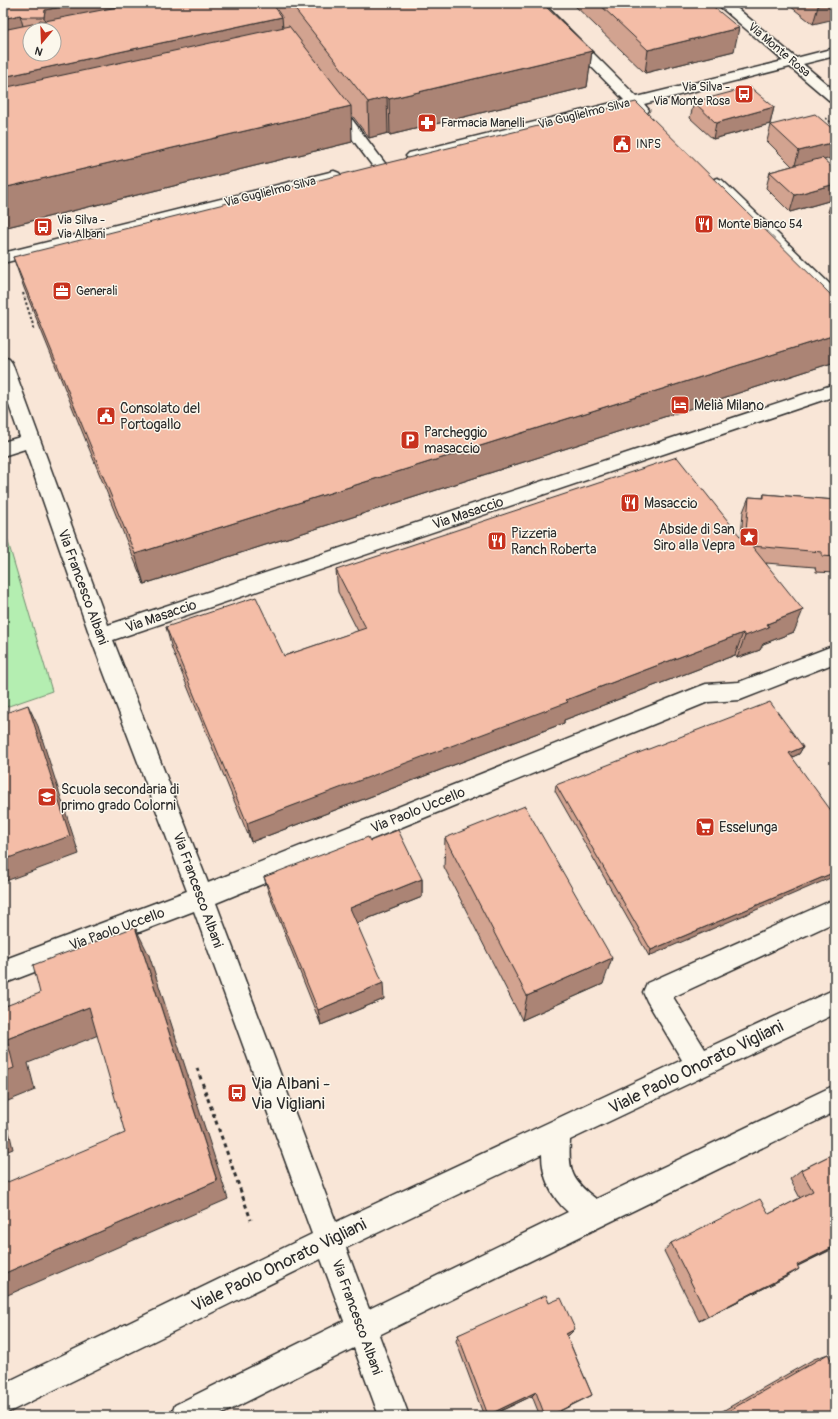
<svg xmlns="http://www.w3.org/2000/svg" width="838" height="1419" font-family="Pangolin,sans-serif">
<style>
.green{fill:#b4eeb1;stroke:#708c6e}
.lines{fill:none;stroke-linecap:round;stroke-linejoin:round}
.minor-casing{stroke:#2b2b2b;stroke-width:3}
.path-far2{stroke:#2b2b2b;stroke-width:1.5;stroke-dasharray:2 2;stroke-linecap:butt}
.path-far1{stroke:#2b2b2b;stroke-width:2;stroke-dasharray:2.5 2.5;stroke-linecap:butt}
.path{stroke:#2b2b2b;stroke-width:3;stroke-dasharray:4 4;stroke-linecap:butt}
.minor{fill:#fbf7ec;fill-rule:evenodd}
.wall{fill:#d2a390;stroke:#2b2b2b}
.shaded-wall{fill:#ab8475;stroke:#2b2b2b}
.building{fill:#f4bda7;stroke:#2b2b2b;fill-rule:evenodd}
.labels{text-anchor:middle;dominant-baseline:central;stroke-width:3;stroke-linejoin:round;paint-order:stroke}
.far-street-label{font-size:12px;fill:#2b2b2b;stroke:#fbf7ec}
.far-poi-label{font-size:12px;fill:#2b2b2b;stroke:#fbf7ec;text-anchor:start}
.poi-label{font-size:14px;fill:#2b2b2b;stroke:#fbf7ec;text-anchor:start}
.street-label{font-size:14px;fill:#2b2b2b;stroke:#fbf7ec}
.near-street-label{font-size:17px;fill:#2b2b2b;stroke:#fbf7ec}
.near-poi-label{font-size:17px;fill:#2b2b2b;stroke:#fbf7ec;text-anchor:start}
</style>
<rect width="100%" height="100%" fill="#f9e6d7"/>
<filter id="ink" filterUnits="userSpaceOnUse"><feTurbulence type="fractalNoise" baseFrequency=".025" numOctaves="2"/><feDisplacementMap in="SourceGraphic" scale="8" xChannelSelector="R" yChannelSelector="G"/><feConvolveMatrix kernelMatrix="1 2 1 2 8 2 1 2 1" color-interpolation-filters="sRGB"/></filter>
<g filter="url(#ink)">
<path class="green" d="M3 525 52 691 3 708Z"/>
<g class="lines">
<g class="minor-casing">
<g id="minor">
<path d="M529 3H543L637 97 783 61 716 3H731L796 58 835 48V56L803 64 835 91V102L830 101 790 67 644 104 649 110 647 113C639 115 636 112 631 107L414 161 409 159 406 156 409 153 624 100Z"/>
<path d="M334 101 339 102 384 162 387 165 384 168 379 170 374 168 327 105 329 102Z"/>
<path d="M334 171 339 173 342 176 339 179 3 263V253Z"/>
<path d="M717 178 722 180 835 289V303L829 302 712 186 709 183 712 180Z"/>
<path d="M3 357 9 359 12 363 108 625 835 384V396L113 640 208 883 698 687 706 684 739 682 835 645V663L740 700 708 702 216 903 336 1222 682 1060 647 1001 643 992 647 983 835 899V922L673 997 705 1049 835 989V1014L570 1140C568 1171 572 1181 596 1199L835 1085V1112L379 1335 409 1416H379L354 1348 218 1416H171L175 1405 344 1321 321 1259 3 1415V1384L312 1234 194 911 3 984V960L187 891 90 636 25 449 3 456V442L20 437 3 388ZM542 1154C542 1177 551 1197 568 1212L369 1309 346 1248Z"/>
</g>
</g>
<path class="path-far2" d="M826 118 835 126"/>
<path class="path-far1" d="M23 293 35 331"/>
<path class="path" d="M197 1068 251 1220"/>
<use href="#minor" class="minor"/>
</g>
<g class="wall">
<path d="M3 3H542L592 51 587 87 390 135 388 133 369 138 351 114 352 142 3 228Z"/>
<path d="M572 3H709L734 51 645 73Z"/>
<path d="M786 3H835L813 24Z"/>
<path d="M694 102 774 107 770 124 713 139 690 118Z"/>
<path d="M771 125 824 160 835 170V219L828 212 832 200 790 212 766 188 770 172 792 166 767 141Z"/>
<path d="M13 257 835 299V362L144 584 24 288Z"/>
<path d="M764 494 835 500V573L816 572 815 567 766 563 794 632 763 644 760 650 737 658 735 655 564 720V723L251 842 172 649 166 627 284 656 358 631 338 592 336 570 741 538 743 512 749 497 763 498Z"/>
<path d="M803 747 799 754 792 757 649 956 555 791 556 785Z"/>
<path d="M445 838 603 984 522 1020 444 867Z"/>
<path d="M370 841 422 879V897L357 923 384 999 321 1025 269 894 264 877Z"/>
<path d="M835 1153V1248L798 1266 788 1276 699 1321 664 1251 671 1243 769 1214 800 1198 790 1179 801 1170Z"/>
<path d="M549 1303 569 1335 567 1336 592 1395 550 1416H540L532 1396 490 1416H484L456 1341 458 1335Z"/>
<path d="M828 1354 835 1416H720L719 1413 814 1359Z"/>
</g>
<g class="shaded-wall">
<path d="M81 3H251L47 30 44 17 45 10Z"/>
<path d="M819 3H835V19L813 24Z"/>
<path d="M20 15 30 51 3 56V19Z"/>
<path d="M282 17 285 52 3 115V77Z"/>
<path d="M739 28 734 51 645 73 648 50Z"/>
<path d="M592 51 587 87 390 135 389 99Z"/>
<path d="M387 97 388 133 369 138 368 102Z"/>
<path d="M351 106 352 142 3 228V188Z"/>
<path d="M774 107 770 124 713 139 716 123Z"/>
<path d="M835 142V157L794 168 799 151Z"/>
<path d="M835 184V190L832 200 790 212 795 195Z"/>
<path d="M835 335V362L144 584 135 554Z"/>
<path d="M803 610 794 632 763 644 760 650 737 658 745 636 767 624Z"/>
<path d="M743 633 735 655 564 720V723L251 842 247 823 566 700Z"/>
<path d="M28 705 38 726 79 854 3 882V860Z"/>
<path d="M803 747 799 754 786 760 789 753Z"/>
<path d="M835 872V876L649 956 651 950Z"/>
<path d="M422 879V897L352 925 350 908Z"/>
<path d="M135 927 149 955 228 1199 3 1297V1274L217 1181Z"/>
<path d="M612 958 603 984 522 1020 527 996Z"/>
<path d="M383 983 384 999 321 1025 318 1010Z"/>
<path d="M89 1007 106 1032 28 1063 35 1090 3 1103V1072L7 1039Z"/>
<path d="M3 1104 13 1149 3 1153Z"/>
<path d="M835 1246V1247L786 1272 797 1265Z"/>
<path d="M799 1269 788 1276 699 1321 708 1316Z"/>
<path d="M575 1329 569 1335 561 1339 566 1334Z"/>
<path d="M536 1392 532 1396 490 1416H487L488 1415Z"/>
<path d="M592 1395 550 1416H549Z"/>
</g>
<g class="building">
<path d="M3 3H81L45 10 44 17H22L20 15 3 19Z"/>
<path d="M138 3H272L282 17 3 77V30L37 23 40 20 45 21ZM30 30H54V54H30Z"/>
<path d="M290 3H542L592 51 389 99 387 97 368 102Z"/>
<path d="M598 3H709L739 28 648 50Z"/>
<path d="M289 26 351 106 3 188V88Z"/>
<path d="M750 87 774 107 716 123 694 102Z"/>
<path d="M636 102 835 299V335L135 554 13 257 391 162Z"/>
<path d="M815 114 835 131V142L799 151 771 125Z"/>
<path d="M822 158 835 170V184L795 195 770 172Z"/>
<path d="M677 457 747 545V540L803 610 767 624 769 627 745 636 743 633 566 700 568 702 247 823 166 627 256 597 284 656 366 628 336 570Z"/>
<path d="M764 494 835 500V557L822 556V552L752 546 747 540 746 544 745 543 749 497 764 498Z"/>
<path d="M770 702 803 747 789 753 835 816V872L651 950 556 785Z"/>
<path d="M28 705 70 836 3 860V714Z"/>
<path d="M525 806 612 958 527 996 445 838Z"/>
<path d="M398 830 422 879 350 908 383 983 318 1010 264 877 368 837 370 841Z"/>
<path d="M135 927 217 1181 3 1274V1184L125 1133 89 1007 7 1039 14 1068 3 1072V1007L40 993 33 965Z"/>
<path d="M835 1153V1246L797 1265 799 1269 708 1316 671 1243 760 1199 769 1214 813 1191 801 1170Z"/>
<path d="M546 1295 549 1303 561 1298 575 1329 566 1334 592 1395 549 1416H545L536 1392 488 1415 458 1335Z"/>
<path d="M828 1354 835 1367V1416H733L730 1410Z"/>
</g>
</g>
<defs>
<g id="bus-square" transform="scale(1)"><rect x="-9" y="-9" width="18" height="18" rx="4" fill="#c8321e" stroke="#fbf7ec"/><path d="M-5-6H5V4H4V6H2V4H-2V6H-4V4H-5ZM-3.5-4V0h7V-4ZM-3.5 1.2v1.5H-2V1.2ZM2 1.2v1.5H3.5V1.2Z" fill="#fff"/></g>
<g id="pharmacy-square" transform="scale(1)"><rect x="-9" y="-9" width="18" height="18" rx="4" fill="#c8321e" stroke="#fbf7ec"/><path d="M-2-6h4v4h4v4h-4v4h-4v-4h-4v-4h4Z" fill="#fff"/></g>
<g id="civic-square" transform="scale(1)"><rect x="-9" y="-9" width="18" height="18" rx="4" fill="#c8321e" stroke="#fbf7ec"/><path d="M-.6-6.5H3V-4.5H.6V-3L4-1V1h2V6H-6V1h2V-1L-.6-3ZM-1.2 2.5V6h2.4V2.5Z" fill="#fff"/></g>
<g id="restaurant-square" transform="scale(1)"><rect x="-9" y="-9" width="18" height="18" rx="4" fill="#c8321e" stroke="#fbf7ec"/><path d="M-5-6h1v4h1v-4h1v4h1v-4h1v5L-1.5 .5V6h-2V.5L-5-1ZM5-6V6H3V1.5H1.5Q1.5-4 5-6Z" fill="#fff"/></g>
<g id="office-square" transform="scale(1)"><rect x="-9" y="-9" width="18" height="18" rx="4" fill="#c8321e" stroke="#fbf7ec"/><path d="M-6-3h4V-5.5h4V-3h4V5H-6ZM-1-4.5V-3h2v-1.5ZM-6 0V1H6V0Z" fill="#fff"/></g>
<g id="hotel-square" transform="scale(1)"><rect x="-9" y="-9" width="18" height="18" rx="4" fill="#c8321e" stroke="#fbf7ec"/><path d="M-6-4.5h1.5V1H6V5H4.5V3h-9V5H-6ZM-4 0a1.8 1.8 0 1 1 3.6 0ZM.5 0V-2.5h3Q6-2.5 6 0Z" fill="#fff"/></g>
<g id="parking-square" transform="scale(1)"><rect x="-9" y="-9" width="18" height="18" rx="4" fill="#c8321e" stroke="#fbf7ec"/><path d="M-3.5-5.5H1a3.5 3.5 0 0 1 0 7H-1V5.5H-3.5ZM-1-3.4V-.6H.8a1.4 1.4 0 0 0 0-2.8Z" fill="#fff"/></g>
<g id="sight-square" transform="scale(1)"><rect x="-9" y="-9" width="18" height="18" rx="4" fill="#c8321e" stroke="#fbf7ec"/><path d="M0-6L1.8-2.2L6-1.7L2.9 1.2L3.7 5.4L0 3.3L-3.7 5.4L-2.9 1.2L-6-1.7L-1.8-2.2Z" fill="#fff"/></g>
<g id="school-square" transform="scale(1)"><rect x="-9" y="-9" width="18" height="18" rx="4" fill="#c8321e" stroke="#fbf7ec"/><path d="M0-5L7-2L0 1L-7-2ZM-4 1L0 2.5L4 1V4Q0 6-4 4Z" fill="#fff"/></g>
<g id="supermarket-square" transform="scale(1)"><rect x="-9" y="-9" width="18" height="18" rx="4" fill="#c8321e" stroke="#fbf7ec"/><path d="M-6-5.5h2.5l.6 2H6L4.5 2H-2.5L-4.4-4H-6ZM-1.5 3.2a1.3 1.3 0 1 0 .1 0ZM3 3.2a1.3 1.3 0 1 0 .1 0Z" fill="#fff"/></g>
</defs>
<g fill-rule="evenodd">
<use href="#bus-square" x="744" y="94"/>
<use href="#pharmacy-square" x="427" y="123"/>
<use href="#civic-square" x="622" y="144"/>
<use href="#restaurant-square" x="704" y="224"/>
<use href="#bus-square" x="43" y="227"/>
<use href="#office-square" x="62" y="291"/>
<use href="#hotel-square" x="680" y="405"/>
<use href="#civic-square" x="106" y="416"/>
<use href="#parking-square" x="410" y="440"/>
<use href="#restaurant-square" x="630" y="503"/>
<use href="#sight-square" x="749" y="537"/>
<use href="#restaurant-square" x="497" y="541"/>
<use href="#school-square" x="47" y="797"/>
<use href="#supermarket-square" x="705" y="827"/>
<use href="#bus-square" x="237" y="1093"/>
</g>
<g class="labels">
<g class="far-street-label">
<text transform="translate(779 50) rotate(40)">Via Monte Rosa</text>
<text transform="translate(584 114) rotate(-14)">Via Guglielmo Silva</text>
<text transform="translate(270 192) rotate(-14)">Via Guglielmo Silva</text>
</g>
<g class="far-poi-label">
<text x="730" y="87" text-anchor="end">Via Silva -<tspan x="730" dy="14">Via Monte Rosa</tspan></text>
<text x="441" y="123">Farmacia Manelli</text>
<text x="636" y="144">INPS</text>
<text x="57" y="220">Via Silva -<tspan x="57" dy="14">Via Albani</tspan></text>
<text x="718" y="224">Monte Bianco 54</text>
<text x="76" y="291">Generali</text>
</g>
<g class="poi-label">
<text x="694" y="405">Melià Milano</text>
<text x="120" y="408">Consolato del<tspan x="120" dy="16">Portogallo</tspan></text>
<text x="424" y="432">Parcheggio<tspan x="424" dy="16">masaccio</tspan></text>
<text x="644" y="503">Masaccio</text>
<text x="735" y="529" text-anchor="end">Abside di San<tspan x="735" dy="16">Siro alla Vepra</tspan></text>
<text x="511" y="533">Pizzeria<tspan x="511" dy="16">Ranch Roberta</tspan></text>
<text x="61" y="789">Scuola secondaria di<tspan x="61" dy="16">primo grado Colorni</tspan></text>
<text x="719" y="827">Esselunga</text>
</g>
<g class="street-label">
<text transform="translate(468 513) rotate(-19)">Via Masaccio</text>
<text transform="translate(83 587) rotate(70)">Via Francesco Albani</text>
<text transform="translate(161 616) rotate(-19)">Via Masaccio</text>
<text transform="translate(418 810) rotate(-22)">Via Paolo Uccello</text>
<text transform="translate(198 890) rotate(70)">Via Francesco Albani</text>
<text transform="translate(117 929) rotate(-20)">Via Paolo Uccello</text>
<text transform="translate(357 1317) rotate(70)">Via Francesco Albani</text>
</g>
<g class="near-street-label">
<text transform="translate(696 1067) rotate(-26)">Viale Paolo Onorato Vigliani</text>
<text transform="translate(279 1265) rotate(-26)">Viale Paolo Onorato Vigliani</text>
</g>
<g class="near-poi-label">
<text x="251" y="1083">Via Albani -<tspan x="251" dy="20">Via Vigliani</tspan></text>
</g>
</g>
<rect width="838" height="1419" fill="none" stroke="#fbf7ec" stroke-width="16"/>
<rect x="8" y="8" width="822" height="1403" fill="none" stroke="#2b2b2b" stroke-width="1.5" filter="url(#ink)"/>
<g transform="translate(42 42) rotate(199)"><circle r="19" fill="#fbf7ec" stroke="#a8a59f"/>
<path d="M0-3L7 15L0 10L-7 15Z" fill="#c8321e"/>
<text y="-6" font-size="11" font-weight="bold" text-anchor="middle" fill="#2b2b2b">N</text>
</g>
</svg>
